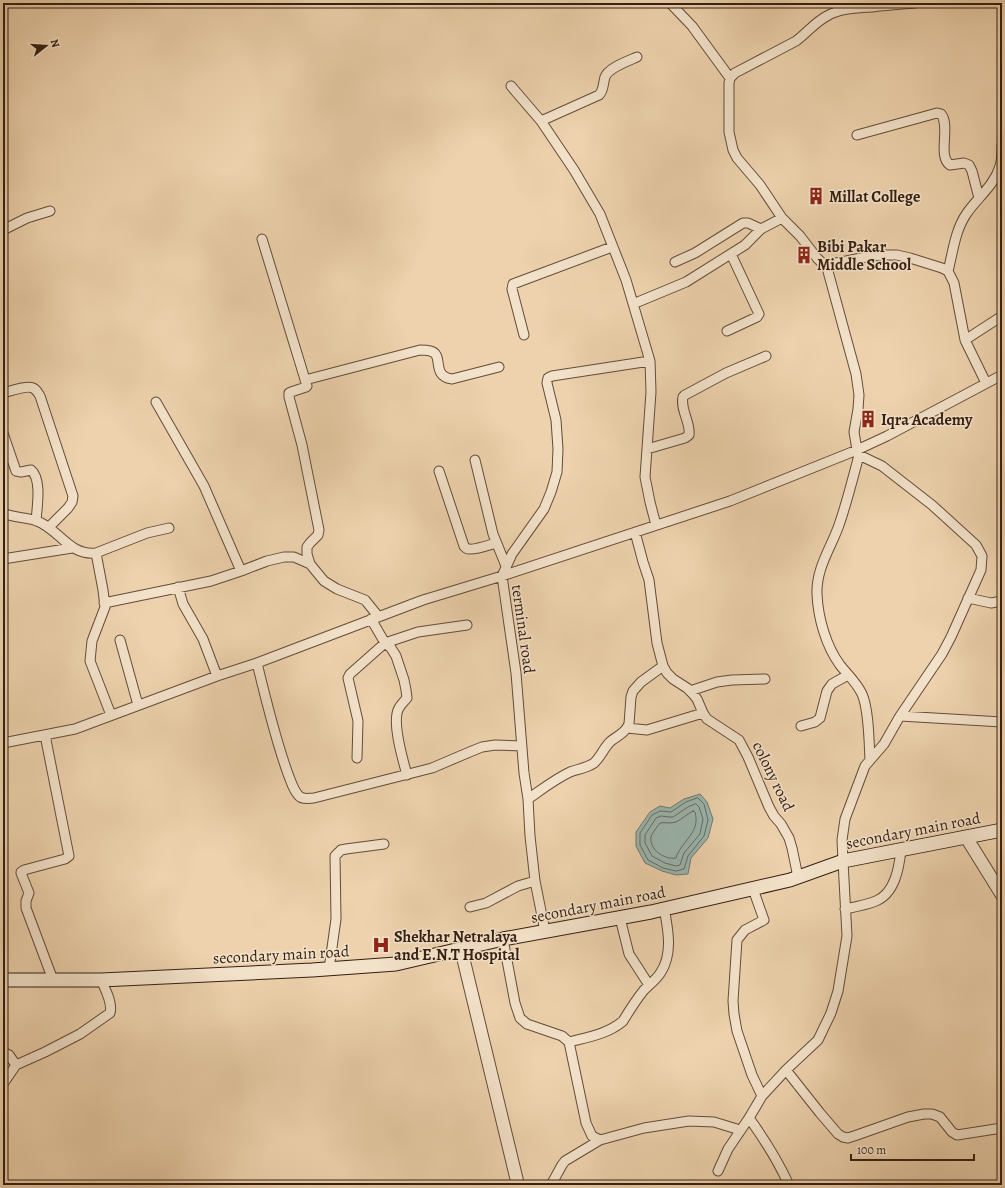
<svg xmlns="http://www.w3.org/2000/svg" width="1005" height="1188" font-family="Alegreya,serif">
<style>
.water{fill:#9ab6b0;stroke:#727a71}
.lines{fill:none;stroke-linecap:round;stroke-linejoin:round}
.shore{stroke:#686a61;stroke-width:1}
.minor-casing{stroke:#634c39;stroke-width:11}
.tertiary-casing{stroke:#634c39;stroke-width:14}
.secondary-casing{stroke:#351f12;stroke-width:15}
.minor{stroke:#f3e2ca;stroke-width:9}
.tertiary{stroke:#f3e2ca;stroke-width:12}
.secondary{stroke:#f3e2ca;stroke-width:13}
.labels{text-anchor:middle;stroke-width:3;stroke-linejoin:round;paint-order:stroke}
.poi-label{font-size:16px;font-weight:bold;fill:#351f12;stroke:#f3e2ca;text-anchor:start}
.street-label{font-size:16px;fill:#351f12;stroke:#f3e2ca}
</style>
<rect width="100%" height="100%" fill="#edd2ad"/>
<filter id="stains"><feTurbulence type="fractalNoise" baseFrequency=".005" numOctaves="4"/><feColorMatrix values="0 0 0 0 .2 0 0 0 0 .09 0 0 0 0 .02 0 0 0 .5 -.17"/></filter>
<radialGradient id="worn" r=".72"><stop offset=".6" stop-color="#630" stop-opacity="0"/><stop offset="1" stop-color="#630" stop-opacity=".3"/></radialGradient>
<path class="water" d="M 700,794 L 707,802 L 713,819 L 708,838 L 691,858 L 688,874 L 676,875 L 662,871 L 645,863 L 636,846 L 636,832 L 650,812 L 660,806 L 670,808 L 684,799 Z"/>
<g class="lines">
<path class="shore" d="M 698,798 L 704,804 L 708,820 L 704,836 L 688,856 L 684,869 L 676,871 L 663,868 L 648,860 L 640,845 L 640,833 L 652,815 L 660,811 L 671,812 L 686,802 Z
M 696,804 L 699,807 L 703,819 L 700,834 L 684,853 L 680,865 L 676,866 L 665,863 L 652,856 L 645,843 L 645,835 L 656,818 L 661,816 L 669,817 L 673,817 L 688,807 Z
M 693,811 L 695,812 C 701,833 681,841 676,858 C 665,860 649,850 651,837 C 652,833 657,827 660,823 C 665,822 670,824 676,822 C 682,819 687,814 693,811 Z"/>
<g class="minor-casing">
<path id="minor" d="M 670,3 L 692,26 L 730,78
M 915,3 C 901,4 886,5 872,7 C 858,8 840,8 827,16 C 815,22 806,34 796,41 L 735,73 L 730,78 L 729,83 L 729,132 L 733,150 L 737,158 L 760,185 L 782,218 L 800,236 L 817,258 L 821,262 L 826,264 L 831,264 L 871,256 L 884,255 L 897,255 L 910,258 L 942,268 L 948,271 L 954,283 L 965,340 L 986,383
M 511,86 L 541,121 L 574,170 L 600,214 L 626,280 L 650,361 L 651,392 L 645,477 L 650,502 L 656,525
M 541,121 L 599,95 C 604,90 603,83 605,77 C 608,68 628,61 637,57
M 857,135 L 937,113 L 941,114 C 951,126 937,156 950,165 L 964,163 L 969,165 L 972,171 L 979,198
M 3,230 L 27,218 L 50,211
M 262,239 L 307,386 L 306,387 L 291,392 L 289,393 L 289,397 L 302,445 L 319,530 L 318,535 L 310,543 L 307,547 L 307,554 L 310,564 L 324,581 L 337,589 L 365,600 L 378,616
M 675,262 L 695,253 L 743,223 L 748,223 L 761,229
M 826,264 L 856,374 L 859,395 L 858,409 L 854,432 L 857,450 L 859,455 C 853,478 847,502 839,525 C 831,548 816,568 817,594 C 818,618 826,646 840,665 C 848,675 857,683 862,694 C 869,710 869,742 870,760
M 948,271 C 953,252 955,230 967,213 C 978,197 994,186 1000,166 C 1002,160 1002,152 1002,145
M 633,304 L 686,282 L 745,245 L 761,229 L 782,218
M 727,331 L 757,317 L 759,314 L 731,254
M 524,335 L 512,289 L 513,284 L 612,247
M 965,340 L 1002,316
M 305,380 L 420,350 C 423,350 427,350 430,351 C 445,354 430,376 452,379 L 499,367
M 3,393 C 11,391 27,385 33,388 C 37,390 38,393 40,396 L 73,496 L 72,502 L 68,508 L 49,527
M 156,402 L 204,486 L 241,571
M 3,433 L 16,471 L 21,472 L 31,470 C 42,479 37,507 36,521
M 647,449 L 685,438 L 689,435 C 691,423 680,410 683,397 L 685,395 L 726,373 L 766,356
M 475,460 L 493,534 L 506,566
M 439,471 L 464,546 C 466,548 466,549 469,549 C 475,550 489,545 496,543
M 3,513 C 14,518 25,517 37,521 C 59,529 69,556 96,553 L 103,590 L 105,607 L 92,641 L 90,661 L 111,715
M 635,532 L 643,562 L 649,580 L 657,643 L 663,666 L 667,673 L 673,679 L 687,688 L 693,694 L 697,699 L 703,713 L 707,719 L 739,740 L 748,757 L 769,807 L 774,816 L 781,824 L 789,838 L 792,848 L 798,877
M 96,553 L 147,533 L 169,528
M 3,559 L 72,548
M 178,587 L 183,604 L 203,639 L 217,676
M 968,598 L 991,603 L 1002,601
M 104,603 L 211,581 L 241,571 L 267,561 L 284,557 L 294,557 L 310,564
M 371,619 L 385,643 L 391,648 L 396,656 L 404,680 L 406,690 L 407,698 C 404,702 401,704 399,708 C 391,721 403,760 407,775
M 120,640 L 138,705
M 257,663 C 266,700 275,738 288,774 C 291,781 293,790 299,796 C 303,800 309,798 314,798 L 432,768 L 472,751 L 482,747 L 495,745 L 522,746
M 690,691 L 717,682 L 732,680 L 765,679
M 900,716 L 1002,722
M 801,726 L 815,722 L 820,718 L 827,691 L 832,684 L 848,675
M 627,728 L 647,730 L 703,713
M 45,735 L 69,856 L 65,859 L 24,870 L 21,872 L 21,873 L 29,893 L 26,901 L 26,908 L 53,980
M 3,743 L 75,729 L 217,676 L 257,663 L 423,600 L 502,576 L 730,501 L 857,450 L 887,436 L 1002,375
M 357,758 L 358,721 L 348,678 L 350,674 L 385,643 L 418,632 L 467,625
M 528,799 C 541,790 555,779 570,772 C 578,769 587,768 594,763 C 601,757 604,747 611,741 C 619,735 625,733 629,724 L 631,697 L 633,691 L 641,682 L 663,666
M 753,889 L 764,920 L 745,930 L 737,940 L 733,1001 L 734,1014 L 737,1031 L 752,1075 L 762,1096
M 470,907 L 486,903 L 518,886 L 535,881
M 845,909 C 855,907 866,905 876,901 C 895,893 899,868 901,850
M 620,918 L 629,954 L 649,985
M 545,931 L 535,881 L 530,836 L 528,799 L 524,773 L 516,673 L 502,576 L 512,554 L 544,509 L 551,492 L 557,472 L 558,449 L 556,420 L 547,383 L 548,378 L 552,376 L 650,361
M 503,939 L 515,1003 L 520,1018 L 527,1024 L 562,1036 L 569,1042 L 586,1123 L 592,1136 L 600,1140 L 644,1128 L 689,1121 L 714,1122 L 740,1130
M 329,969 L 336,919 L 335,856 L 341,850 L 346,849 L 384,844
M 569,1042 C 588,1037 608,1034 623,1021 C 629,1011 636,1000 644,990 C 649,985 657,979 661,972 C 673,953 668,929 664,908
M 3,1052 L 9,1055 L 16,1065
M 786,1070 L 820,1113 L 838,1134 L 843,1137 L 848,1138 L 857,1135 L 908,1117 L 924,1114 L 932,1114 L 940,1117 L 952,1132 L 957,1135 L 1002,1128
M 3,1084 L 16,1065 L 45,1052 L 80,1034 L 110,1013 C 113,1003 105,989 101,980
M 749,1118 C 765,1140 778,1161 789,1185
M 718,1171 L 728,1149 L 749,1118 L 762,1096 L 786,1070 L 818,1040 L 831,1013 L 838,991 L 847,936 L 843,861 L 842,840 L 845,819 L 865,766 L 884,744 L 900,716 L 942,654 L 951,637 L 981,570 L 982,556 L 976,545 L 932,505 L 882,466 L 859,455
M 551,1185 L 562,1165 L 565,1161 L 600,1140"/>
</g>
<g class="tertiary-casing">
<path id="tertiary" d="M 966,837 L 1002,895
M 461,949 L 518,1185"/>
</g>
<g class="secondary-casing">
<path id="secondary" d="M 3,980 L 101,980 L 312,970 L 396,964 L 503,939 L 651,912 L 790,880 L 843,861 L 1002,830"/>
</g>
<use href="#minor" class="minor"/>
<use href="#tertiary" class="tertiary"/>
<use href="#secondary" class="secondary"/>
</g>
<defs>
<g id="building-bare" transform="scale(1.38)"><path d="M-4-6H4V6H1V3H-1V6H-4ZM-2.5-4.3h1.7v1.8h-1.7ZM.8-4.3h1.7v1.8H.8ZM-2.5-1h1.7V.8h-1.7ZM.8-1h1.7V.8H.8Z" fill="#8f2418" stroke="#f3e2ca" stroke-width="2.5" paint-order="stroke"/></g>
<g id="hospital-bare" transform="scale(1.38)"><path d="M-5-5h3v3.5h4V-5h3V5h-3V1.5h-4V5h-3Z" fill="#8f2418" stroke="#f3e2ca" stroke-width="2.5" paint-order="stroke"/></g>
</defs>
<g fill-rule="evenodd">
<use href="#building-bare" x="816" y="196"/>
<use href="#building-bare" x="804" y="255"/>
<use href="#building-bare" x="868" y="419"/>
<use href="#hospital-bare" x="381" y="945"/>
</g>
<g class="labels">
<g class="poi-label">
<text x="829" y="202">Millat College</text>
<text x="817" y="252">Bibi Pakar<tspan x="817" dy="18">Middle School</tspan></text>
<text x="881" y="425">Iqra Academy</text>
<text x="394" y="942">Shekhar Netralaya<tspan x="394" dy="18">and E.N.T Hospital</tspan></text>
</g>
<g class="street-label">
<text transform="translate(524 629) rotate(82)" y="6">terminal road</text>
<text transform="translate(774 776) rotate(64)" y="6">colony road</text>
<text transform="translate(913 830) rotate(-11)" y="6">secondary main road</text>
<text transform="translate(598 904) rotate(-11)" y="6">secondary main road</text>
<text transform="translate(281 954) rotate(-3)" y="6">secondary main road</text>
</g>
</g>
<rect width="1005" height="1188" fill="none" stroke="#edd2ad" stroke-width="16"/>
<rect x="4" y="4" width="997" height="1180" fill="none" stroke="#351f12" stroke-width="2"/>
<rect x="8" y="8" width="989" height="1172" fill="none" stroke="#351f12"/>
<g transform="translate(46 46) rotate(73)" stroke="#f3e2ca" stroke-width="3" paint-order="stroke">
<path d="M0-3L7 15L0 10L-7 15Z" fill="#351f12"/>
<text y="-6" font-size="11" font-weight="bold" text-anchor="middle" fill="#351f12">N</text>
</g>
<path d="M851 1154v6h123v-6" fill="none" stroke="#351f12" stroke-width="2"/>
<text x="857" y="1154" font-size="12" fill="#351f12" stroke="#f3e2ca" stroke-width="3" paint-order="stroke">100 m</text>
<rect width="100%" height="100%" filter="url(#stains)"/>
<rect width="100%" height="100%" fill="url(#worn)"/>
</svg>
